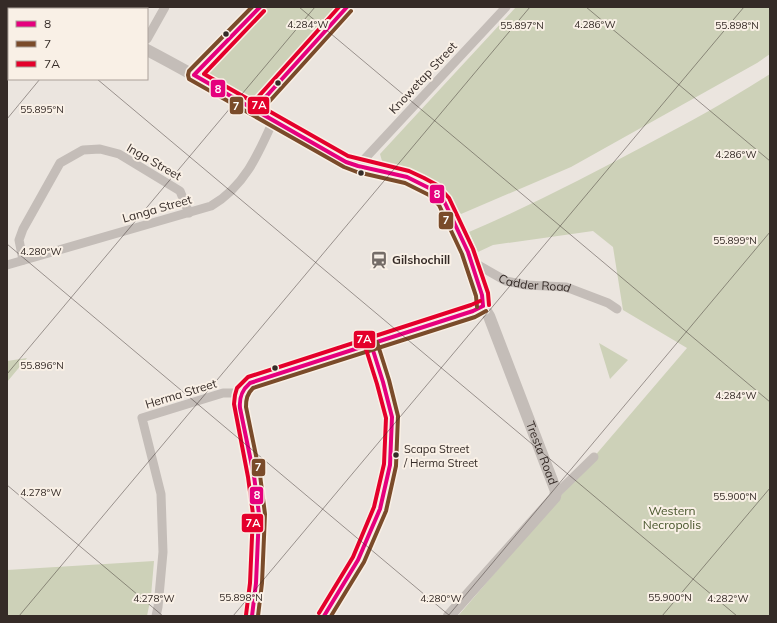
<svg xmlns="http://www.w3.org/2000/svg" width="777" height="623" font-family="Mulish,sans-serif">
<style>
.green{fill:#cdd1b8}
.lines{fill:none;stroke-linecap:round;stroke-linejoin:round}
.minor{stroke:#c4bdb8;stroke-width:9}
.tertiary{stroke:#c4bdb8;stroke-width:12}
.bus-1-casing{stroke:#f9f0e6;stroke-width:7}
.bus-2-casing{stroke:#f9f0e6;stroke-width:7}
.bus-3-casing{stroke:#f9f0e6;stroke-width:7}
.bus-1{stroke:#e5007d;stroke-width:4}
.bus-2{stroke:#7a4b2a;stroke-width:4}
.bus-3{stroke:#e4002b;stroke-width:4}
.ticks{fill:none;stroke:#352b27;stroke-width:1;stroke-opacity:0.45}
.bus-dot{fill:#352b27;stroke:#f9f0e6;stroke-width:1.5}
.labels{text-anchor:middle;stroke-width:4;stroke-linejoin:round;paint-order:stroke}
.bus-label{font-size:11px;fill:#352b27;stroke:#f9f0e6;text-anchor:start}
.street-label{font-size:12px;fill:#352b27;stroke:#f9f0e6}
.poi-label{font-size:12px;font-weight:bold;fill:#352b27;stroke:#f9f0e6;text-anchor:start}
.park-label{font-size:12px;fill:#46542a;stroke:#f9f0e6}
.ticks-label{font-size:10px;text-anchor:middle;fill:#352b27;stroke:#f9f0e6;stroke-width:4;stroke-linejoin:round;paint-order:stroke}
.line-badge{stroke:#f9f0e6;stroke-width:1.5}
.badge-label{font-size:11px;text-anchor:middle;font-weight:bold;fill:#fff}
</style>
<rect width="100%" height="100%" fill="#ebe5df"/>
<path class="green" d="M 263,7 L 346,7 L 255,108 L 197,75 Z
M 516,7 L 770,7 L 770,54 L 757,63 L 571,167 L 461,214 L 446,194 L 427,177 L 382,161 L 380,154 Z
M 770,74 L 770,616 L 458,616 L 687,348 L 623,310 L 613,247 L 593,231 L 493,245 L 478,252 L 469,232 C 530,206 588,176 646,145 C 688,123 730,100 770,74 Z
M 599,343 L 628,360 L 610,379 Z
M 27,358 L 7,382 L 7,361 Z
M 154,561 L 151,596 L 147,616 L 7,616 L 7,570 Z"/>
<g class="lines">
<g class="minor">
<path d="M 147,39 L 165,7"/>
<path d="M 194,75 L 260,7"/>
<path d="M 254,110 L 347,7"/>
<path d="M 358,166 L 506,7"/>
<path d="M 23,260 L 19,240 L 23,229 L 60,163 L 83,150 L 100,149 L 119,154 L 180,191 L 189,213"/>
<path id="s1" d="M 471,261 L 506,281 L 526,285 L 566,287 L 608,303 L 617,309"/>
<path d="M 7,265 L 211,206 C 244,187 258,155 273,121"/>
<path d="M 240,393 L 250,383 L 473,311 L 483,306"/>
<path d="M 240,393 L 240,408 L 254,476 L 259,514 L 256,583 L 252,616"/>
<path d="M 556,494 L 594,457"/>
<path d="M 156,616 L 158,607 L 163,552 L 161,494 L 142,418 L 223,393 L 240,393"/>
<path d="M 324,616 L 358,560 L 380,509 L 390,465 L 392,417 L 383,382 L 371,344"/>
</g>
<g class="tertiary">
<path d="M 68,7 L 71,9"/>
<path id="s2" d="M 147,50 C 214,85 280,125 346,162 L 358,166 L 407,177 L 421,183 L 433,190 L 444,201 L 468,252 L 482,295 L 483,306 L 489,316 L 556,491 L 555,497 L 449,616"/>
</g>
<g class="bus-1-casing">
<path id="bus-1" d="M 260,7 L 194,75 L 346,162 L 358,166 L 407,177 L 433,190 L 444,201 L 468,252 L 482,295 L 483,306
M 254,110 L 347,7
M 252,616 L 256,583 L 259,514 L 254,476 L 240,408 C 239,397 242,390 250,383 L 473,311 L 483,306
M 324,616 L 358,560 L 380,509 L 390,465 L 392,417 L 383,382 L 371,344"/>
</g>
<g class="bus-2-casing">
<path id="bus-2" d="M 252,7 L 189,71 L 188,75 L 189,79 L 344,167 L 357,172 L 405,183 L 429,195 L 439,205 L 462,254 L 476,296 L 477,307
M 258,114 L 351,11
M 258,616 L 262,583 L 265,514 L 260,475 L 246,407 C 246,399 247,394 253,388 L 475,317 L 486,311
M 331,616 L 364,562 L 386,511 L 396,466 L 398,416 L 389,380 L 377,342"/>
</g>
<g class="bus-3-casing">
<path id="bus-3" d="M 264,11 L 204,74 L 348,156 L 409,171 L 424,178 L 437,185 L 449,198 L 473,249 L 488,293 L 489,305
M 250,106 L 339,7
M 319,613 L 353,557 L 374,507 L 384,464 L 386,418 L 377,384 L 365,346
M 246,615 L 250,583 L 253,514 L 248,477 L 234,404 L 235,395 L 237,388 L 248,377 L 471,305 L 480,301"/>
</g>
<use href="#bus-1" class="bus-1"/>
<use href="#bus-2" class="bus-2"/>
<use href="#bus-3" class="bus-3"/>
</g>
<path class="ticks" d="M 12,7 L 14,9M 299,7 L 770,402M 586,7 L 770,161M 99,9 L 101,7M 97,79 L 737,616M 7,119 L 40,79M 7,244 L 450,616M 7,374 L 315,7M 7,485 L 163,616M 19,616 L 530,7M 233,616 L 744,7M 448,616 L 770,232M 662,616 L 770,488"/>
<defs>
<g id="station-bare" transform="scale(1.38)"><path d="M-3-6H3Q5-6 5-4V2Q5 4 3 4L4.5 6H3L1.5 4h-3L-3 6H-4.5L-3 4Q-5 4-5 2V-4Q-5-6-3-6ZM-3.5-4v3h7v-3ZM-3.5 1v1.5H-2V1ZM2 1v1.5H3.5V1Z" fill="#756c67" stroke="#f9f0e6" stroke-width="2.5" paint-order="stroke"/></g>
</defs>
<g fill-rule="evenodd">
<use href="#station-bare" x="379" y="260"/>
</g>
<g class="bus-dot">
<circle cx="226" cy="34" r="3.5"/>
<circle cx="278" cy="83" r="3.5"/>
<circle cx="361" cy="173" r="3.5"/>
<circle cx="275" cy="368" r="3.5"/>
<circle cx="396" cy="455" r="3.5"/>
</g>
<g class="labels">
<g class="bus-label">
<text x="404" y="453">Scapa Street<tspan x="404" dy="14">/ Herma Street</tspan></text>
</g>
<g class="street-label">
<text transform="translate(423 78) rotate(-47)" y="4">Knowetap Street</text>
<text transform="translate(154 162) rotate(30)" y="4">Inga Street</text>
<text transform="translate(157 209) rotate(-16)" y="4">Langa Street</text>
<text dy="4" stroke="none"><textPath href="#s1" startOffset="69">Cadder Road</textPath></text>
<text transform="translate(181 394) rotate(-17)" y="4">Herma Street</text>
<text dy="4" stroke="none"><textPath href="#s2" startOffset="607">Tresta Road</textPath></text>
</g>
<g class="poi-label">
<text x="392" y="264">Gilshochill</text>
</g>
<g class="park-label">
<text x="672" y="515">Western<tspan x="672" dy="14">Necropolis</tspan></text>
</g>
</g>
<g class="ticks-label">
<text x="308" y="28">4.284°W</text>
<text x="595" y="28">4.286°W</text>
<text x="522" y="29">55.897°N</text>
<text x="737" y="29">55.898°N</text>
<text x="42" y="113">55.895°N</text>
<text x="736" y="158">4.286°W</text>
<text x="735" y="244">55.899°N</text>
<text x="41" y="255">4.280°W</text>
<text x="42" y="369">55.896°N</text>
<text x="736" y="399">4.284°W</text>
<text x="41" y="496">4.278°W</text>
<text x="735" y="500">55.900°N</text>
<text x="241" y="601">55.898°N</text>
<text x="670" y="601">55.900°N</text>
<text x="154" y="602">4.278°W</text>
<text x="441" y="602">4.280°W</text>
<text x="728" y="602">4.282°W</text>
</g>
<g class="line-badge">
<rect x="210" y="79" width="16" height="19" rx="4" fill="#e5007d"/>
<rect x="247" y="96" width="23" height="19" rx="4" fill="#e4002b"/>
<rect x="229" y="96" width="15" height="19" rx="4" fill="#7a4b2a"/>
<rect x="429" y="184" width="16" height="20" rx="4" fill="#e5007d"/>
<rect x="438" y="211" width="16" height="19" rx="4" fill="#7a4b2a"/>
<rect x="353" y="330" width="23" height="19" rx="4" fill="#e4002b"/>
<rect x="251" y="458" width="15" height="19" rx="4" fill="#7a4b2a"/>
<rect x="249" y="486" width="15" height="19" rx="4" fill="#e5007d"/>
<rect x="241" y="513" width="23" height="20" rx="4" fill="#e4002b"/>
</g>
<g class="badge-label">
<text x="218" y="93">8</text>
<text x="259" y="109">7A</text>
<text x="236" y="110">7</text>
<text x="437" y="198">8</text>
<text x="446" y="224">7</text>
<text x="364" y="343">7A</text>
<text x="258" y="471">7</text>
<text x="257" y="499">8</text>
<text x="253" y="527">7A</text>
</g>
<rect width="777" height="623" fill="none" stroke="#352b27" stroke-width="16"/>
<rect x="8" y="8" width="140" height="72" fill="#f9f0e6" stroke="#aba19a"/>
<rect x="16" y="21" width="20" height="6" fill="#e5007d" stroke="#aba19a"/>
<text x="44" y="28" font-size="12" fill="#352b27">8</text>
<rect x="16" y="41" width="20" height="6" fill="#7a4b2a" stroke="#aba19a"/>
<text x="44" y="48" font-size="12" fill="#352b27">7</text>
<rect x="16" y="61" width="20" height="6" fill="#e4002b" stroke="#aba19a"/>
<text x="44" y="68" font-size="12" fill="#352b27">7A</text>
</svg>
